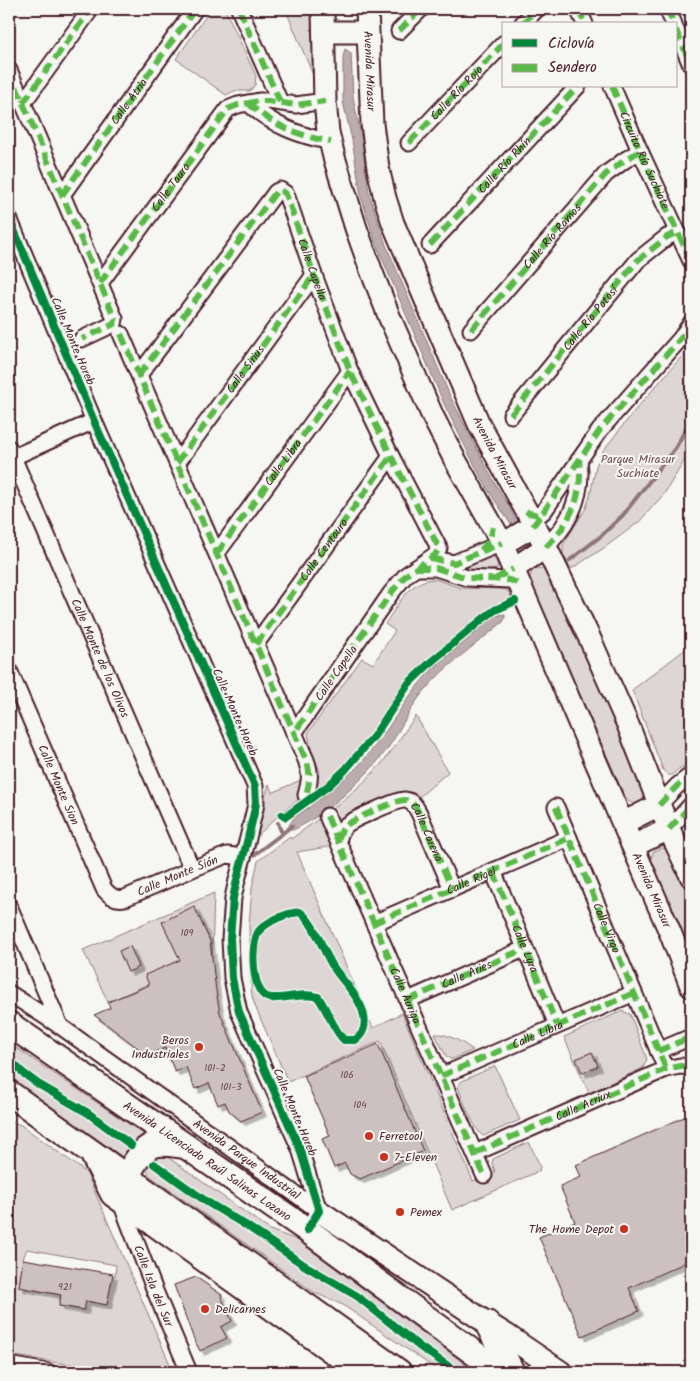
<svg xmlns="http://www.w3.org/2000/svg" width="700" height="1381" font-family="Kalam,sans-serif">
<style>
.green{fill:#ddd6d5;stroke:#947a80;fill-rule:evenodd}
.water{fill:#bbadae;stroke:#8e747a}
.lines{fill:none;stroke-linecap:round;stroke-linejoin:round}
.stream{stroke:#8e747a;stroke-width:4}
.building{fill:#ccc1c0;stroke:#4a1f2b;filter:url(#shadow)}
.street-casing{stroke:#4a1f2b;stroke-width:19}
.secondary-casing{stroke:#4a1f2b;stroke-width:25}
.primary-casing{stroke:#4a1f2b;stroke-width:28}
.street{stroke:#f6f6f2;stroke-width:15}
.secondary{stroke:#f6f6f2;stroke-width:21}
.primary{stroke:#f6f6f2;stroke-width:24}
.quiet{stroke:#58b947;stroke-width:6;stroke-dasharray:12 6;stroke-linecap:butt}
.cycleway-casing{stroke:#f6f6f2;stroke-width:11}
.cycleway{stroke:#00873e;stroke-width:8}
.poi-dot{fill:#c8321e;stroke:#f6f6f2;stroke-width:2}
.labels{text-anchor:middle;stroke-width:4;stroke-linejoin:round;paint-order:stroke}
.number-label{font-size:10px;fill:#6a4850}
.street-label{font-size:12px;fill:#4a1f2b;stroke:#f6f6f2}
.park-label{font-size:12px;fill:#6f4d56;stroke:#f6f6f2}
.poi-label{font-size:12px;fill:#4a1f2b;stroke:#f6f6f2;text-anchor:start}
</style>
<defs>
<filter id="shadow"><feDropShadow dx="4.5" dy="4.5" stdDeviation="0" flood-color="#0004"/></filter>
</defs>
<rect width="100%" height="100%" fill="#f6f6f2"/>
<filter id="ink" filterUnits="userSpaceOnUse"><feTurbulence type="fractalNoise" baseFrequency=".02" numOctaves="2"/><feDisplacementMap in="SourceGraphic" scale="10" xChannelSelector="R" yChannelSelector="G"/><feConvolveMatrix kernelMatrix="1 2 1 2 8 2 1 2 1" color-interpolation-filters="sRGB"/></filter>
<g filter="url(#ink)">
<path class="green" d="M 211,9 L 225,9 L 256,76 L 255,85 L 250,91 L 234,91 L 226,95 L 176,59 Z
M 296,9 L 315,9 L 317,73 L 313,75 L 287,13 Z
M 691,346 L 691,450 L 664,494 L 639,522 L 604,548 L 571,569 L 563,554 L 563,545 L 586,508 L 590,496 L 596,466 L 602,452 L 636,409 Z
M 491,555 C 495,558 499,564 497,569 L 484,571 L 467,570 L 467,568 L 469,565 Z
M 537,568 L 546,570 L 603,689 L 646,797 C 640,806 631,806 625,797 L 529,579 L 532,571 Z
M 435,579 L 461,588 L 504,589 L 508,591 L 512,599 C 485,611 469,625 446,643 C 433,655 418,666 407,679 C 394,694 386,711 375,727 C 359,751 338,773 314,790 L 320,772 L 311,749 L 308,733 L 362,658 L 373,664 L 395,631 L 385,624 C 398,605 410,579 435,579 Z
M 691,645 L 691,762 C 688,764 683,766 680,768 C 672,774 671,780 663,770 L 632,690 Z
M 416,716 L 448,772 L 418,798 L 415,795 L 403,792 L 393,794 L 345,815 L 339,822 L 333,846 L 297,852 L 373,1028 L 402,1013 L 473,1181 L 495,1172 L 492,1163 L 493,1159 L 529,1142 L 540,1166 L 539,1171 L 452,1210 L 380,1041 L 288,1082 L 255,1006 L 252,996 L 250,974 L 249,925 L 252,888 L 258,861 L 290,837 L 291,839 C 324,815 356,793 382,763 C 395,748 404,731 416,716 Z
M 305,778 L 297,801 L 281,813 L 252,841 L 269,784 L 272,793 Z
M 661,848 L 668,849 L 673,856 L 691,905 L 691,955 L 651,859 L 653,852 Z
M 214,893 L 212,958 L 191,965 L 108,1002 L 83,950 Z
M 622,1011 L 630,1014 L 647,1059 L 643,1068 L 589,1093 L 564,1037 Z
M 435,1034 C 448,1033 463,1043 473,1050 L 453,1059 L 450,1059 L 446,1056 Z
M 9,1043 L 148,1137 L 127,1160 L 9,1078 Z
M 495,1066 L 520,1120 L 483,1136 C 475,1131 461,1097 458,1086 L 462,1081 Z
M 9,1121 L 21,1125 L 83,1170 L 87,1174 L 169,1362 L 170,1366 L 169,1368 C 115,1374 61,1363 9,1355 ZM 27,1249 L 116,1265 L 115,1276 L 112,1276 L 107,1304 L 85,1301 L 83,1310 L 59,1306 L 61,1295 L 19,1287 L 23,1259 Z
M 154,1156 L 160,1156 L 169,1158 L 270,1230 L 297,1240 L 464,1363 L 467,1367 L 468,1372 L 440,1372 L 343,1305 L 315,1293 L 150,1176 C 144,1168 148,1162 154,1156 Z"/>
<path class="water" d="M 345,49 L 351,53 L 353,97 L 362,141 L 369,193 L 386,245 L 450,396 L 494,482 L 510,508 L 518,526 L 514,529 L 488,490 L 471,458 L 445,406 L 376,244 L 361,196 L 352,140 L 343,102 L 343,57 Z
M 505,614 L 505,618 L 503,622 C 477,644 447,664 425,690 C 410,707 401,729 388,748 C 367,777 326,815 293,830 L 290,828 L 289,825 L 294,818 C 318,801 341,784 361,763 C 384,738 399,708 420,683 C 435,664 456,650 474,634 C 482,627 494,614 505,614 Z"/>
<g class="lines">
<path class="stream" d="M 343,9 L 344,12
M 570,560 L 601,536 L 623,515 L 676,447 L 691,419
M 278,823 L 282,834
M 254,855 L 292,826"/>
</g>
<path class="building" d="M 194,906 L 210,941 L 216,991 L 220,1013 L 262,1112 L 241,1121 L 229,1111 L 225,1102 L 218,1105 L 209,1083 L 195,1089 L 186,1067 L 175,1072 L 165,1048 L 147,1055 L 94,1015 L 110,1008 L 108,1002 L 149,985 L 145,975 L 180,960 L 162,922 Z
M 130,946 L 139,967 L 128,972 L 119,951 Z
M 378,1044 L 423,1151 L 360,1179 L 350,1174 L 345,1163 L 334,1168 L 322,1139 L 330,1136 L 304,1076 Z
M 592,1052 L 598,1066 L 582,1073 L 576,1059 Z
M 691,1114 L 691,1260 L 629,1288 L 639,1311 L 582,1336 L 539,1237 L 575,1222 L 560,1186 L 581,1177 L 576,1165 Z
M 23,1259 L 113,1274 L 107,1305 L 86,1301 L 84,1310 L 59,1306 L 61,1295 L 19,1287 Z
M 196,1277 L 222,1295 L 221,1297 L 232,1321 L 221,1327 L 227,1338 L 200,1351 L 193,1337 L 174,1285 Z"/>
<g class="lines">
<g class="street-casing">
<g id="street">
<path d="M 239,9 L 280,102"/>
<path d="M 578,9 L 585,24"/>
<path d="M 667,9 L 674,24"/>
<path d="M 522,24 L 537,9"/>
<path d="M 676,30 L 691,65"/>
<path d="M 399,31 L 421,9"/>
<path d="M 9,70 L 115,319 L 114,324 L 82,339"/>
<path id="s1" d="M 612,86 L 640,151 L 691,261"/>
<path d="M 23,103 L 91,9"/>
<path d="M 248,103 C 273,126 298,135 331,142"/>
<path id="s2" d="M 409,143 L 504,43"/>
<path d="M 62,195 L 195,9"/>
<path d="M 9,218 L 94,421 L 255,786 L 256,804 L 248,838 L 237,880 L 233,898 L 230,939 L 232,978 L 239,1012 L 300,1149 L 319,1211 L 313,1220"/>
<path id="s3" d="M 430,245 L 578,86"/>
<path id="s4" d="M 100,283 L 228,109 L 238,105 L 259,101 L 268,101 L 296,105 L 325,101"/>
<path id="s5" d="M 471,330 L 606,174 L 625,160 L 640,151"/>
<path d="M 121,334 L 306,760 C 311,773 310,781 306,795"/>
<path id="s6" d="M 139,375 L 276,192 L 280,190 L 286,194 L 314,275 L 350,371 L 391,456 L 439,548 L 435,555 L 406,575 L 391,593 L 294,733"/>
<path id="s7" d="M 511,415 L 638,260 L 667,237 L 678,232"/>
<path id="s8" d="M 9,448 L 192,869"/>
<path d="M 9,459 L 94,421"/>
<path id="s9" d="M 177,463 L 314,275"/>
<path d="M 526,511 L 529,513 L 539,515 L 544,511 L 600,430 L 681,338 L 691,323"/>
<path d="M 546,547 C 570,523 584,495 579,460"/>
<path id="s10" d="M 217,553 L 350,371"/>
<path d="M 435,559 L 454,563 L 502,543"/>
<path d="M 416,568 L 436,568 L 467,578 L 509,580 L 515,582 L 520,585"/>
<path d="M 256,644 L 391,456"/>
<path id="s11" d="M 9,670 L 104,889 C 110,896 115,900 125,898 L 192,869 L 227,855 L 243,857"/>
<path d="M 659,805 L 677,786 L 691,775"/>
<path d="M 556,807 L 666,1069"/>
<path id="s12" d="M 327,816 L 484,1175"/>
<path d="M 669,829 L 691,805"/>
<path id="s13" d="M 338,840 C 340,835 341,830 345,826 C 351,820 397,800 404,800 C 412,800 416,807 419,813 L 452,889"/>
<path id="s14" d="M 493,871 L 557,1025"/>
<path d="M 9,906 L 60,1026"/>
<path d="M 374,923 L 569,838"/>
<path id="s15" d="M 9,993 L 60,1026 L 319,1211"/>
<path d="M 408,1000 L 524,949"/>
<path d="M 658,1051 L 691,1037"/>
<path d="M 441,1076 L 634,993"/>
<path id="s16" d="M 475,1153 L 666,1069 L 680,1066 L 691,1067"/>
<path id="s17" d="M 120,1200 L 155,1291 L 189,1372"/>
<path d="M 9,1365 L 48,1372"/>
</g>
</g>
<g class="secondary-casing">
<g id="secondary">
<path id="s18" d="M 323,9 L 325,101 L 328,132 L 334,157 L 356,228 L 371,270 L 389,316 L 433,417 L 454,458 L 502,543 L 583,732 L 670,932 L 691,986"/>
<path id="s19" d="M 367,9 L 372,124 L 378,168 L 385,198 L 393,223 L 430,310 L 479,424 L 546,547 L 590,639 L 628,725 L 669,829 L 691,876"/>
<path d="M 324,32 L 367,32"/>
<path d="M 502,543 L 513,538 L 533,526"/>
<path d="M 513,569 L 546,547"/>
<path d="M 623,823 L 659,805"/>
<path d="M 633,846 L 669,829"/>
<path d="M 319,1211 L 487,1323 L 508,1336 L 561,1372"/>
</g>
</g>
<g class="primary-casing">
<g id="primary">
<path id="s20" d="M 9,1024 L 307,1230 L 500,1372"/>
<path d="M 9,1093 L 399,1372"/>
<path d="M 94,1157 L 113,1194 L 362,1372"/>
<path d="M 121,1193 C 124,1179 139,1150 153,1145 C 163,1142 175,1145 185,1146"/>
<path d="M 487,1323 L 512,1372"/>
</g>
</g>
<use href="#street" class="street"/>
<use href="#secondary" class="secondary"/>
<use href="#primary" class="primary"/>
<g class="quiet">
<path d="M 239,9 L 280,102"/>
<path d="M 578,9 L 585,24"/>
<path d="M 667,9 L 674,24"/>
<path d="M 522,24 L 537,9"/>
<path d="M 676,30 L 691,65"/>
<path d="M 399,31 L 421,9"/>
<path d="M 9,70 L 115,319 L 114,324 L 82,339"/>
<path d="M 612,86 L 640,151 L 691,261"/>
<path d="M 23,103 L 91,9"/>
<path d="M 248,103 C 273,126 298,135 331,142"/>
<path d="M 409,143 L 504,43"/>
<path id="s21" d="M 62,195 L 195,9"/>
<path d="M 430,245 L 578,86"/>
<path d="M 100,283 L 228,109 L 238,105 L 259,101 L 268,101 L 296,105 L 325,101"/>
<path d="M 471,330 L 606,174 L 625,160 L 640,151"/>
<path d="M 121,334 L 306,760 C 311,773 310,781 306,795"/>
<path d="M 139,375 L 276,192 L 280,190 L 286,194 L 314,275 L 350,371 L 391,456 L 439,548 L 435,555 L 406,575 L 391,593 L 294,733"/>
<path d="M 511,415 L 638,260 L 667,237 L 678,232"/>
<path d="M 177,463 L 314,275"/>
<path d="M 526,511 L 529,513 L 539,515 L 544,511 L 600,430 L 681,338 L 691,323"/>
<path d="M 533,526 L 544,511"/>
<path d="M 546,547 C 570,523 584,495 579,460"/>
<path d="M 481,550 L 490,540 L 493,527"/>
<path d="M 217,553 L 350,371"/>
<path d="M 431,558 L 443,561 L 454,563 L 502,543"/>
<path d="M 417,568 L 436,568 L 467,578 L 509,580 L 515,582 L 520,585"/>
<path d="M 495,579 L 513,569"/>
<path id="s22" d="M 256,644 L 391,456"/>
<path d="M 659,805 L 677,786 L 691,775"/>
<path id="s23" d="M 556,807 L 666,1069"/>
<path d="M 327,816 L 484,1175"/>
<path d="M 669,829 L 691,805"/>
<path d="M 338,840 C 340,835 341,830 345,826 C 351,820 397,800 404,800 C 412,800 416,807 419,813 L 452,889"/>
<path d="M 493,871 L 557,1025"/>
<path id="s24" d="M 374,923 L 569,838"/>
<path id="s25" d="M 408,1000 L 524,949"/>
<path d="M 658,1051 L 691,1037"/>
<path id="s26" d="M 441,1076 L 634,993"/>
<path d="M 475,1153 L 666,1069 L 680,1066 L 691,1067"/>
</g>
<g class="cycleway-casing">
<path id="cycleway" d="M 9,218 L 94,421 L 255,786 L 256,804 L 248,838 L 237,880 L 233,898 L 230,939 L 232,978 L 239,1012 L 300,1149 L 319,1211 L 307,1230
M 282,815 L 285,817 L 328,786 L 345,770 L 374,736 L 409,683 L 432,661 L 484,618 L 495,610 L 515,601
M 300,912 C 314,921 324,954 334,968 C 343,982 361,998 364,1016 C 366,1026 363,1035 355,1040 L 344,1040 C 334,1031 327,1009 318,997 C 302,991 274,1003 265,996 C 252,988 250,943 259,931 C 267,921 287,913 300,912 Z
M 9,1059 L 23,1073 L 38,1084 L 88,1113 L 131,1145
M 154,1164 L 207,1202 L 247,1226 L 304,1265 L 357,1296 L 420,1347 L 457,1372"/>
</g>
<use href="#cycleway" class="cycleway"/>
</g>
</g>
<g class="poi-dot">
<circle cx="199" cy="1047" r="5"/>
<circle cx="369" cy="1136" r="5"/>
<circle cx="384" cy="1157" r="5"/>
<circle cx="400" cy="1212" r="5"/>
<circle cx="624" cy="1229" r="5"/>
<circle cx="205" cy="1309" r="5"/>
</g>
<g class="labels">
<g class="number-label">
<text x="187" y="936">109</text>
<text x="215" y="1071">101-2</text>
<text x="347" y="1078">106</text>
<text x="231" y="1090">101-3</text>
<text x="360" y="1108">104</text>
<text x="65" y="1290">921</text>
</g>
<g class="street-label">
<text dy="4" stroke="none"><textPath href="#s19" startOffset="62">Avenida Mirasur</textPath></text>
<text dy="4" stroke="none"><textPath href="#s2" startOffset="69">Calle Río Rojo</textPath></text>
<text dy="4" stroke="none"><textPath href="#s21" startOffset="115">Calle Atria</textPath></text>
<text dy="4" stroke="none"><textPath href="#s1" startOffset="81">Circuito Río Suchiate</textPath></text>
<text dy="4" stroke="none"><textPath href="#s3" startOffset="109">Calle Río Rhín</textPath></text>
<text dy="4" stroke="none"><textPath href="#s4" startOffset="119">Calle Tauro</textPath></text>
<text dy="4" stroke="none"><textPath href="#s5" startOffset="124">Calle Río Ramos</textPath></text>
<text dy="4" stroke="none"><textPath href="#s6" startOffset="320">Calle Capella</textPath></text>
<text dy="4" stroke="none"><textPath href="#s7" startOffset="125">Calle Río Potosí</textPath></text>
<text transform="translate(73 341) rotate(67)" y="4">Calle Monte Horeb</text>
<text dy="4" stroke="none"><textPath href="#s9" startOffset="116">Calle Sirius</textPath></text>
<text dy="4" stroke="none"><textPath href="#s19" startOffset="468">Avenida Mirasur</textPath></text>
<text dy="4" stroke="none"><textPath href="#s10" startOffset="112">Calle Libra</textPath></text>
<text dy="4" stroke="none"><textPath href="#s22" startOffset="116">Calle Centauro</textPath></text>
<text dy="4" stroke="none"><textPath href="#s8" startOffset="229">Calle Monte de los Olivos</textPath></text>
<text transform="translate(336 673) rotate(-55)" y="4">Calle Capella</text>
<text transform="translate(235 712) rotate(66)" y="4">Calle Monte Horeb</text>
<text dy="4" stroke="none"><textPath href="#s11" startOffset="125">Calle Monte Sion</textPath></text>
<text dy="4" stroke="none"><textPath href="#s13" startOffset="122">Calle Carena</textPath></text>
<text dy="4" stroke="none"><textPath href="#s11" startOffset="320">Calle Monte Sión</textPath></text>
<text dy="4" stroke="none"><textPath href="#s24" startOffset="106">Calle Rigel</textPath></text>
<text dy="4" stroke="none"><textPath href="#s18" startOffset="949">Avenida Mirasur</textPath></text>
<text dy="4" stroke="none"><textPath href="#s23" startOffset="131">Calle Virgo</textPath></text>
<text dy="4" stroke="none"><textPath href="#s14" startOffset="84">Calle Lyra</textPath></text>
<text dy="4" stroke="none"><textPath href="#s25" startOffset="64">Calle Aries</textPath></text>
<text dy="4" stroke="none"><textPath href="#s12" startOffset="196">Calle Auriga</textPath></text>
<text dy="4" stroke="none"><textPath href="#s26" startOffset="105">Calle Libra</textPath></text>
<text dy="4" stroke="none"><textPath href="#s16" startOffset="118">Calle Acriux</textPath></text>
<text transform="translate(295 1112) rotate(67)" y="4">Calle Monte Horeb</text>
<text dy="4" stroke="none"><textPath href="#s15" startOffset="290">Avenida Parque Industrial</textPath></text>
<text dy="4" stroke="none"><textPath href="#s20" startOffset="241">Avenida Licenciado Raúl Salinas Lozano</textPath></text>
<text dy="4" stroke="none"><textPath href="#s17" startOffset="92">Calle Isla del Sur</textPath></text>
</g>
<g class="park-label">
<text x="638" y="463">Parque Mirasur<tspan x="638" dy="14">Suchiate</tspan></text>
</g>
<g class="poi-label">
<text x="189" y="1044" text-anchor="end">Beros<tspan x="189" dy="14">Industriales</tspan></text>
<text x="379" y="1140">Ferretool</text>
<text x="394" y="1161">7-Eleven</text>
<text x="410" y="1216">Pemex</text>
<text x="614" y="1233" text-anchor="end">The Home Depot</text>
<text x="215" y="1313">Delicarnes</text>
</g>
</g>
<rect width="700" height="1381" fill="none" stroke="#f6f6f2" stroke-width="30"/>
<rect x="15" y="15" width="670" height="1351" fill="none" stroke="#4a1f2b" stroke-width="2" filter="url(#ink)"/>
<rect x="502" y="22" width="175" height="65" fill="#f6f6f2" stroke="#b1a0a2"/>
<rect x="512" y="39" width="25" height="8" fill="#00873e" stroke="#b1a0a2"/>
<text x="548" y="48" font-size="15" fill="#4a1f2b">Ciclovía</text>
<rect x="512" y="64" width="25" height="8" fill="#58b947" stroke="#b1a0a2"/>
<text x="548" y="72" font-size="15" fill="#4a1f2b">Sendero</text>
</svg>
